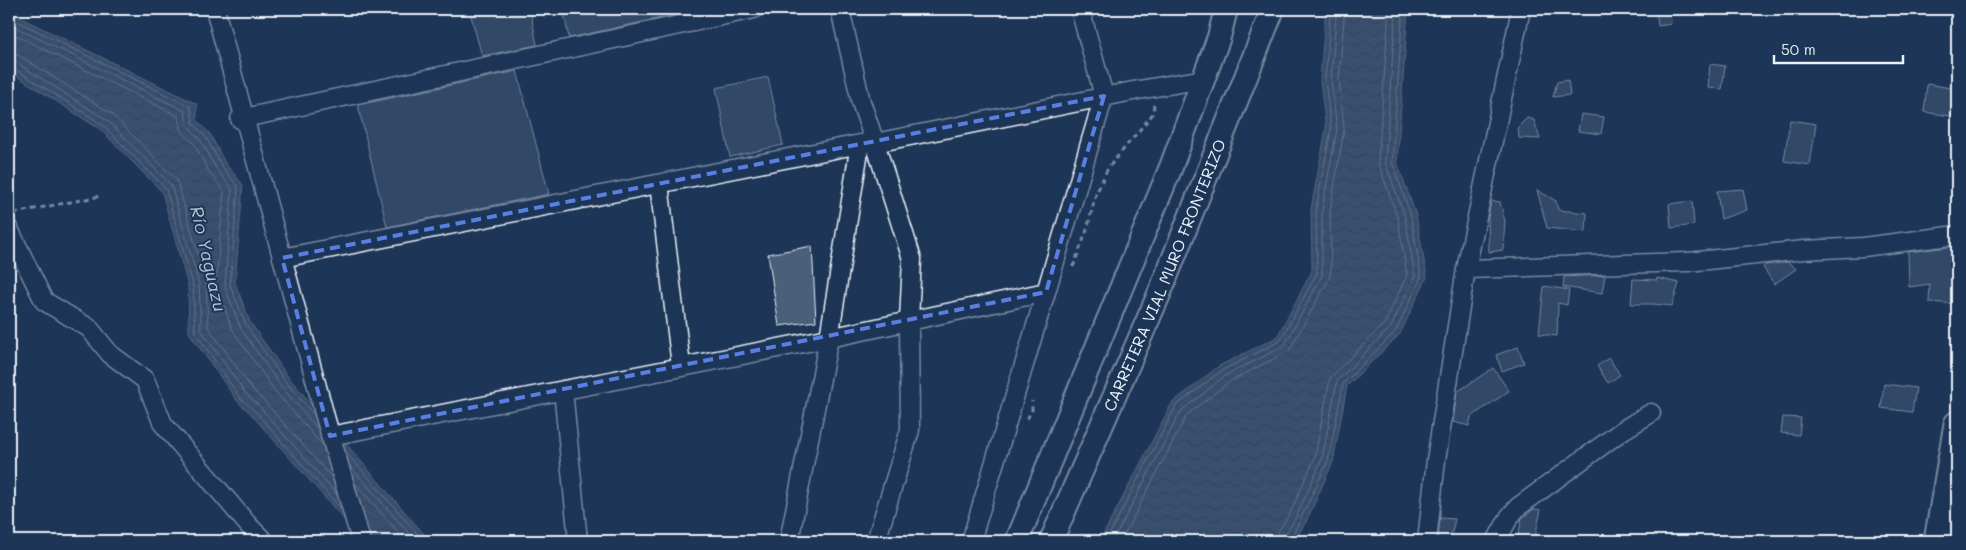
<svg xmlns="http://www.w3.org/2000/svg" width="1966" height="550" font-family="Mali,sans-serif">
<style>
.water{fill:url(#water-waves);stroke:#95a4b5}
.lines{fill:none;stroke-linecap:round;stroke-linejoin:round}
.shore{stroke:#b0bdcc;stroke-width:1}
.building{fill:#495e7a;stroke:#e8f1f8}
.minor-casing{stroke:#e8f1f8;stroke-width:21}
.tertiary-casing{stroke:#e8f1f8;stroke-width:26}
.secondary-casing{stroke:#e8f1f8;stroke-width:29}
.path{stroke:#e8f1f8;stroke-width:3;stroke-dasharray:5 4;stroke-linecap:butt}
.minor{stroke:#1d3557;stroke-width:18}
.tertiary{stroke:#1d3557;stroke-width:22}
.secondary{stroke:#1d3557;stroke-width:25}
.marked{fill:none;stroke:#5a7fe2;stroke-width:4;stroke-dasharray:10 6;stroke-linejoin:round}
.labels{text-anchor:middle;stroke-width:4;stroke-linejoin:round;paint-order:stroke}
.street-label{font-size:16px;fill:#e8f1f8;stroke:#1d3557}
.water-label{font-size:18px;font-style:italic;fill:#b7c4d1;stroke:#1d3557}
</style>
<defs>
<pattern id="water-waves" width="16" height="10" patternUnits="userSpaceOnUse" patternTransform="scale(1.25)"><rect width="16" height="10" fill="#5d7089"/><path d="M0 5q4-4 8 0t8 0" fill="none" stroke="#505a66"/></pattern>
</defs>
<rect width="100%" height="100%" fill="#1d3557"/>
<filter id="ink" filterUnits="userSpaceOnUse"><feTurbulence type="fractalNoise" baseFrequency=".02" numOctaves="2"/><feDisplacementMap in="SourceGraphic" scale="10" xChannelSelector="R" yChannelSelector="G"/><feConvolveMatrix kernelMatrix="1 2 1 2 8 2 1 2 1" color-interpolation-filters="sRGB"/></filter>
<g filter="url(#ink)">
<path class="water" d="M 1324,9 L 1408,9 L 1397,162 L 1416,215 L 1427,277 L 1400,334 L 1347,386 L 1333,462 L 1306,522 L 1294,541 L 1100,541 L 1172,403 L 1219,366 L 1277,337 L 1312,271 L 1311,209 L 1326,129 L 1320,80 L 1325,17 Z
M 9,12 L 197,104 L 197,120 L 210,134 L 225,163 L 243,185 L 235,283 L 250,322 L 289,378 L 430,541 L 363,541 L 250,413 L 238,402 L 189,333 L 188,286 L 162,192 L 101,130 L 9,71 Z"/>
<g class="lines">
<path class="shore" d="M 9,17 L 191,107 L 193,123 L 206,137 L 221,165 L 238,187 L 230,285 L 246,325 L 285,381 L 314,415
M 9,24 L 185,111 L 187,125 L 201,141 L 216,168 L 232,189 L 225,287 L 241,329 L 280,385 L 318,429
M 9,32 L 178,116 L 182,131 L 195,145 L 209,172 L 224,191 L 216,283 L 232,329 L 274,390 L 323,446
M 9,53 L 20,56 L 112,114 L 177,181 L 206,282 L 208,327 L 252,389 L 264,401 L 332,478
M 9,61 L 17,63 L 107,120 L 171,185 L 199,284 L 201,330 L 246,394 L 259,406 L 337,495
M 9,67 L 13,68 L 103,125 L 166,189 L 193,285 L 195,332 L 241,399 L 254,410 L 341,509
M 345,451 L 424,541
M 349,465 L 416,541
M 354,482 L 406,541
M 1106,541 L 1176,406 L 1221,371 L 1280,341 L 1317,273 L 1316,209 L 1331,129 L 1325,80 L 1330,17 L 1329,9
M 1113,541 L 1181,411 L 1225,376 L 1284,346 L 1322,276 L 1322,210 L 1337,129 L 1331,79 L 1336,18 L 1335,9
M 1121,541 L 1187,415 L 1229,382 L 1289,351 L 1329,279 L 1331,271 L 1330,211 L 1344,129 L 1339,79 L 1344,18 L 1343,9
M 1276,541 L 1278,532 L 1290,513 L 1315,457 L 1330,378 L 1385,323 L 1407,275 L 1398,219 L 1378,162 L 1389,9
M 1284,541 L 1285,535 L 1296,517 L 1322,459 L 1337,381 L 1391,327 L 1415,276 L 1405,217 L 1385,162 L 1396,9
M 1290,541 L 1328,461 L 1343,384 L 1396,331 L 1421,277 L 1411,216 L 1392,162 L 1403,9"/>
</g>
<path class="building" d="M 469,9 L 530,9 L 537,45 L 482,56 Z
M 563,9 L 679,9 L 679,14 L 569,38 Z
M 1656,9 L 1670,9 L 1671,24 L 1658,26 Z
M 1710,64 L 1725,66 L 1722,89 L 1708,88 Z
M 517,71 L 549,194 L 387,227 L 358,105 Z
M 768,77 L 783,145 L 730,157 L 716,88 Z
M 1568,80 L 1570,95 L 1553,97 L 1557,82 Z
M 1927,84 L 1957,89 L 1957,117 L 1924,112 Z
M 1581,114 L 1604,117 L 1601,134 L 1578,131 Z
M 1527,118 L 1534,120 L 1540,139 L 1519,138 L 1518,127 Z
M 1790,120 L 1816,124 L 1810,165 L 1784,161 Z
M 1743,189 L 1747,210 L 1721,219 L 1717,191 Z
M 1537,190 L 1556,201 L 1558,210 L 1587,213 L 1586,232 L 1547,228 Z
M 1491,201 L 1500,202 L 1505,221 L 1503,250 L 1489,252 L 1488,218 Z
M 1692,201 L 1694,225 L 1671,228 L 1669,204 Z
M 812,246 L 816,321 L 779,326 L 768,254 Z
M 1957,246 L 1957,304 L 1929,302 L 1930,284 L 1909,287 L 1908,252 Z
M 1788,262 L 1796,269 L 1774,284 L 1763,267 L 1766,265 Z
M 1605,275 L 1602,293 L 1563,287 L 1564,277 Z
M 1657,278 L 1679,283 L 1672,306 L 1653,304 L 1631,304 L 1633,279 L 1657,280 Z
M 1544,286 L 1569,290 L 1567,305 L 1558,303 L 1557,336 L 1539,334 Z
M 1518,347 L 1524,363 L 1502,371 L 1496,355 Z
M 1609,358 L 1620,375 L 1608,383 L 1597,366 Z
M 1493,368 L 1509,391 L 1471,417 L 1469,426 L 1453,422 L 1457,392 Z
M 1884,384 L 1916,388 L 1912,412 L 1881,408 Z
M 1783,417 L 1801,418 L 1799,435 L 1781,433 Z
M 1534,509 L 1541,510 L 1534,541 L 1517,541 L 1522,518 Z
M 1440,518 L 1455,519 L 1450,541 L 1438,541 Z"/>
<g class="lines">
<g class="minor-casing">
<path id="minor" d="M 215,9 L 326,420 L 361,541
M 840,9 L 861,102 L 875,143 L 912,259 L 909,320 L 910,430 L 876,541
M 240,119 L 754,9
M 659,184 L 681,366
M 9,229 L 44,301 L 89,328 L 110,354 L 145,380 L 163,424 L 250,527 L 264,541
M 282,258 L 860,144 L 875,143 L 1133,91 L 1204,79
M 1466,269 L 1688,262 L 1804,250 L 1863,247 L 1957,235
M 563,390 L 578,541
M 330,436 L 829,338 L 1046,292 L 1104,96 L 1080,9
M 1937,540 L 1957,538
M 789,541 L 829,338 L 860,144
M 971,541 L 1046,292
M 1427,541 L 1436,460 L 1466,269 L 1521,9
M 1496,541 L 1510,516 L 1518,507 L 1623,430 L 1651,413"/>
</g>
<g class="tertiary-casing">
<g id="tertiary">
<path d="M 1017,541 L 1171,167 L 1219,37 L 1226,9"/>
<path id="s1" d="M 1051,541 L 1160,292 L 1273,9"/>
</g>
</g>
<g class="secondary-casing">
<path id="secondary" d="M 1937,541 L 1957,424"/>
</g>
<path class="path" d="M 14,213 L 101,196
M 1073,267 L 1087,230 L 1096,194 L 1108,168 L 1152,115 L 1154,106 L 1152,104
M 1027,419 L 1032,410 L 1032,401"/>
<use href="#minor" class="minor"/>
<use href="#tertiary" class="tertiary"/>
<use href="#secondary" class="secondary"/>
</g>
</g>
<path d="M0 0H1966V550H0ZM 1104,96 L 1046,292 L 330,436 L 282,258 Z" fill="#1d3557" fill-opacity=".55" fill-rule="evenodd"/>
<path class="marked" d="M 1104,96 L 1046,292 L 330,436 L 282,258 Z"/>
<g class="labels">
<g class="street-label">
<text dy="6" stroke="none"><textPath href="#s1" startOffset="289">CARRETERA VIAL MURO FRONTERIZO</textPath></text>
</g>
<g class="water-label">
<text transform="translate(208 259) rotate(77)" y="6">Río Yaguazu</text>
</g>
</g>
<rect width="1966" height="550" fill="none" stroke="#1d3557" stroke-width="30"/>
<rect x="15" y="15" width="1936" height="520" fill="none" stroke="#e8f1f8" stroke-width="2" filter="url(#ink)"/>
<path d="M1774 55v8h129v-8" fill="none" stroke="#e8f1f8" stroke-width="2.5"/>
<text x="1781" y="55" font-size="15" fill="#e8f1f8" stroke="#1d3557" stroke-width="4" paint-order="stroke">50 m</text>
</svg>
